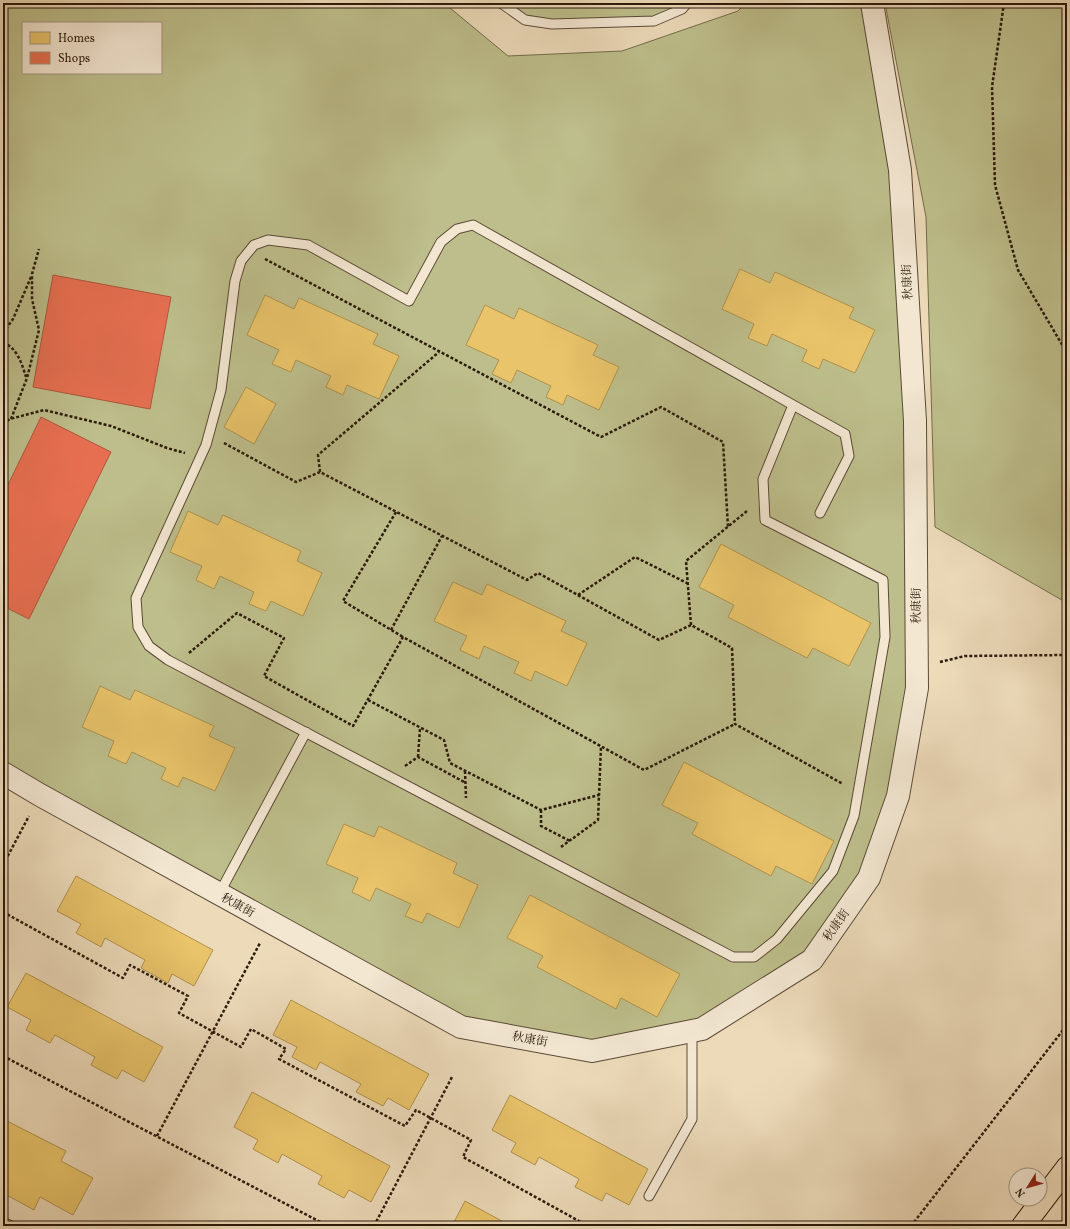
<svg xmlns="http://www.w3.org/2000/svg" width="1070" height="1229" font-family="Vollkorn,'Noto Serif SC',serif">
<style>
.green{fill:#bdbe8b;stroke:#746c4a;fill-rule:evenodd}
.homes{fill:#e9c46a;stroke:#b0914d}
.shops{fill:#e76f51;stroke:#af563c}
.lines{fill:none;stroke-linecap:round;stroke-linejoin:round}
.service-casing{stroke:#5b4a36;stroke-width:11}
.tertiary-casing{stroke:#5b4a36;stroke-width:24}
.primary-casing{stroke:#2b1a0a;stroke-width:24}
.path{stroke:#2b1a0a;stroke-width:2.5;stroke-dasharray:3 2;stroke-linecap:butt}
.service{stroke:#f3e7d2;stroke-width:9}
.tertiary{stroke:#f3e7d2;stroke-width:22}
.primary{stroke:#ecdab9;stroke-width:22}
.labels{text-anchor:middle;stroke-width:4;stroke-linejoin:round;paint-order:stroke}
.street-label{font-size:12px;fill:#2b1a0a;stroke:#f3e7d2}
</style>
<rect width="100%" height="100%" fill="#ecdab9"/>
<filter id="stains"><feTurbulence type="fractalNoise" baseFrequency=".005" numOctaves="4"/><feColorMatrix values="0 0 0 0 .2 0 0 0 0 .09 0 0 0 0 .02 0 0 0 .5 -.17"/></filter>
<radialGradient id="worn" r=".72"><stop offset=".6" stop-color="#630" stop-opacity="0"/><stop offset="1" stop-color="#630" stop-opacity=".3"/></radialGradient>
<path class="green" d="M 3,3 L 444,3 L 508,56 L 622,51 L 738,11 L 746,3 L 872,3 L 900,170 L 917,688 L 869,878 L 812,960 L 702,1029 L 592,1051 L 461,1027 L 3,773 ZM 23,23 L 161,23 L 161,73 L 23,73 Z
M 504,3 L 687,3 L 654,21 L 525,20 Z
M 885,3 L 1067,3 L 1067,603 L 935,527 L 926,217 Z"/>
<path class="homes" d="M 740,269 L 770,283 L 775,272 L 854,308 L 849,318 L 875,330 L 855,373 L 823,359 L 819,369 L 802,361 L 807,350 L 772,334 L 767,346 L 748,338 L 754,324 L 722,309 Z
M 265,295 L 294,309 L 299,298 L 378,334 L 373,344 L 399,356 L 379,399 L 347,385 L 343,395 L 326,387 L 331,376 L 296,360 L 291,372 L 272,364 L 279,350 L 247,335 Z
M 485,305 L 514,319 L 519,308 L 598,345 L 593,355 L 619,367 L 599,410 L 567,395 L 563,405 L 546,397 L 551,386 L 517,370 L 511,383 L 492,374 L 499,360 L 466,345 Z
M 246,387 L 276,404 L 254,444 L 224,427 Z
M 188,511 L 218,525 L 223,515 L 301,551 L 297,561 L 322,573 L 303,616 L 271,601 L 266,611 L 249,604 L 254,592 L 220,576 L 214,589 L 196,580 L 202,566 L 170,552 Z
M 721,544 L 871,623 L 849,666 L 813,648 L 807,658 L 728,617 L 734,605 L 699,587 Z
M 453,582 L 482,595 L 487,584 L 566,621 L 561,631 L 587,643 L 567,686 L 535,671 L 531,681 L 514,673 L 519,662 L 484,646 L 479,659 L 460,650 L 467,636 L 434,621 Z
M 100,686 L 130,700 L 135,690 L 214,726 L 209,736 L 235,748 L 215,791 L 183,777 L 178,787 L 161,779 L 166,768 L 132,752 L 126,764 L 108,756 L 114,741 L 82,727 Z
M 684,762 L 834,841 L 812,884 L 776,866 L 771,876 L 692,834 L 698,823 L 662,805 Z
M 344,824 L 374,837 L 379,826 L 457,863 L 453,873 L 478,885 L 459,928 L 427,913 L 422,923 L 405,916 L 411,904 L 376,888 L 370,901 L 352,892 L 358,878 L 326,864 Z
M 76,876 L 213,950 L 194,986 L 172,974 L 168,983 L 141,968 L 145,960 L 105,938 L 101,947 L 76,933 L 81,924 L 57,911 Z
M 530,895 L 680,974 L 657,1017 L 621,998 L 616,1009 L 537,967 L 543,956 L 507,938 Z
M 26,973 L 163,1047 L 144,1082 L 122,1070 L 117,1079 L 91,1065 L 95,1057 L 55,1035 L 50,1043 L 26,1030 L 31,1020 L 7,1007 Z
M 291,1000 L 429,1074 L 409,1110 L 388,1098 L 383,1106 L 356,1092 L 361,1084 L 320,1062 L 316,1070 L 292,1057 L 297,1047 L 273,1035 Z
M 252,1092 L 390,1166 L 371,1202 L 349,1190 L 344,1198 L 318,1184 L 322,1176 L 282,1154 L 278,1163 L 253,1149 L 258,1140 L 234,1127 Z
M 510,1095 L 648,1169 L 629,1205 L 606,1193 L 602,1201 L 575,1187 L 579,1179 L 539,1157 L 535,1165 L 511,1152 L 516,1143 L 492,1130 Z
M 3,1119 L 66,1151 L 61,1161 L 93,1178 L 73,1215 L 40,1197 L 34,1210 L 3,1193 Z
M 465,1201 L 511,1226 L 452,1226 Z"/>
<path class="shops" d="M 53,275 L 171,297 L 150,409 L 33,387 Z
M 41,417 L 111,452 L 29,619 L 3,606 L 3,495 Z"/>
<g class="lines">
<g class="service-casing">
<path id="service" d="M 501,3 L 525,20 L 552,24 L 654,21 L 682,9 L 687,3
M 793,405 L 763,479 L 765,520 L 883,580 L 885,637 L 854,816 L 833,871 L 777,939 L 754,957 L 733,957 L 168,660 L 149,646 L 138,627 L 136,598 L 206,445 L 221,390 L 235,281 L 241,261 L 254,245 L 268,240 L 308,245 L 409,301 L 441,242 L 457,229 L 473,225 L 793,405 L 845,434 L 849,456 L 820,513
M 219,894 L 306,732
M 649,1196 L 692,1119 L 692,1031
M 3,1222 L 11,1226"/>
</g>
<g class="tertiary-casing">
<path id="tertiary" d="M 3,773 L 40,795 L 461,1027 L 592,1051 L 702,1029 L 812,960 L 869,878 L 898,796 L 917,688 L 915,421 L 900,170 L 872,3"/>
</g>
<g class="primary-casing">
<path id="primary" d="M 1023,1226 L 1067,1168"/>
</g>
<path class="path" d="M 1004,3 L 992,87 L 995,185 L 1018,270 L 1067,353
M 265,259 L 601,437 L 661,407 L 723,442 L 728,527
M 3,333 L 13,319 L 31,277
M 3,343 C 17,347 22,364 26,377
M 11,419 L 27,378 L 39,330 L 32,299 L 32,274 L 39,249
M 3,424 L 10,419 L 44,410 L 111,426 L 167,448 L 185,453
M 224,443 L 296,482 L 320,472 L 527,580 L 538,573 L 659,640 L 691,625 L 732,648 L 735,724 L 843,784
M 320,472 L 318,455 L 439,352
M 396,512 L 343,601 L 403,637
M 578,595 L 635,557 L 687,583
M 691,625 L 686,561 L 747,511
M 391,630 L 442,536
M 189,653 L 237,613 L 284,638 L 264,676 L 353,726 L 403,637 L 644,770 L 735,724
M 940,662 L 965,656 L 1067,655
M 368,700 L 444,740 L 450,763 L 541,810 L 599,795
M 418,757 L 420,728
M 405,766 L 418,757 L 466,783
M 465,771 L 466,798
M 541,810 L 541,826 L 570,841
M 561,847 L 598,820 L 601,746
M 3,865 L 29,816
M 3,912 L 123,978 L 130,965 L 188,996 L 179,1013 L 241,1047 L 251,1029 L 286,1049 L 279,1059 L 405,1126 L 416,1110 L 471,1140 L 463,1157 L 588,1226
M 3,1056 L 328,1226
M 157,1136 L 260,943
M 374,1226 L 452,1077
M 911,1226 L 1067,1025"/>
<use href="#service" class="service"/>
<use href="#tertiary" class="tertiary"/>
<use href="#primary" class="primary"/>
</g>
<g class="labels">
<g class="street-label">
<text transform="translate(907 282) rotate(-93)" y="4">秋康街</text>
<text transform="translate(916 606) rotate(-90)" y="4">秋康街</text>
<text transform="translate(238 905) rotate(29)" y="4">秋康街</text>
<text transform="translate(836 925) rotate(-55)" y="4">秋康街</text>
<text transform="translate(530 1039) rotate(10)" y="4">秋康街</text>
</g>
</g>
<rect width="1070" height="1229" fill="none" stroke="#ecdab9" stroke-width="16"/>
<rect x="4" y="4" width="1062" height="1221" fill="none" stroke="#2b1a0a" stroke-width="2"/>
<rect x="8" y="8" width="1054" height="1213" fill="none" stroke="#2b1a0a"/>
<rect x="22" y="22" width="140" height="52" fill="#f3e7d2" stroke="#a39582"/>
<rect x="30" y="32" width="20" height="12" fill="#e9c46a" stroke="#a39582"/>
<text x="58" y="42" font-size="12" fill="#2b1a0a">Homes</text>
<rect x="30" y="52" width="20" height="12" fill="#e76f51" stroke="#a39582"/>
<text x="58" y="62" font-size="12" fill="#2b1a0a">Shops</text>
<g transform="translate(1028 1187) rotate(233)"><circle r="19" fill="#f3e7d2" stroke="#a39582"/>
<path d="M0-3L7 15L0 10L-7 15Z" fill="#8f2418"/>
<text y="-6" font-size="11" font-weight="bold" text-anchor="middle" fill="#2b1a0a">N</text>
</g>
<rect width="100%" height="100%" filter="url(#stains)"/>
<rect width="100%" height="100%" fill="url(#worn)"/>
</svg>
